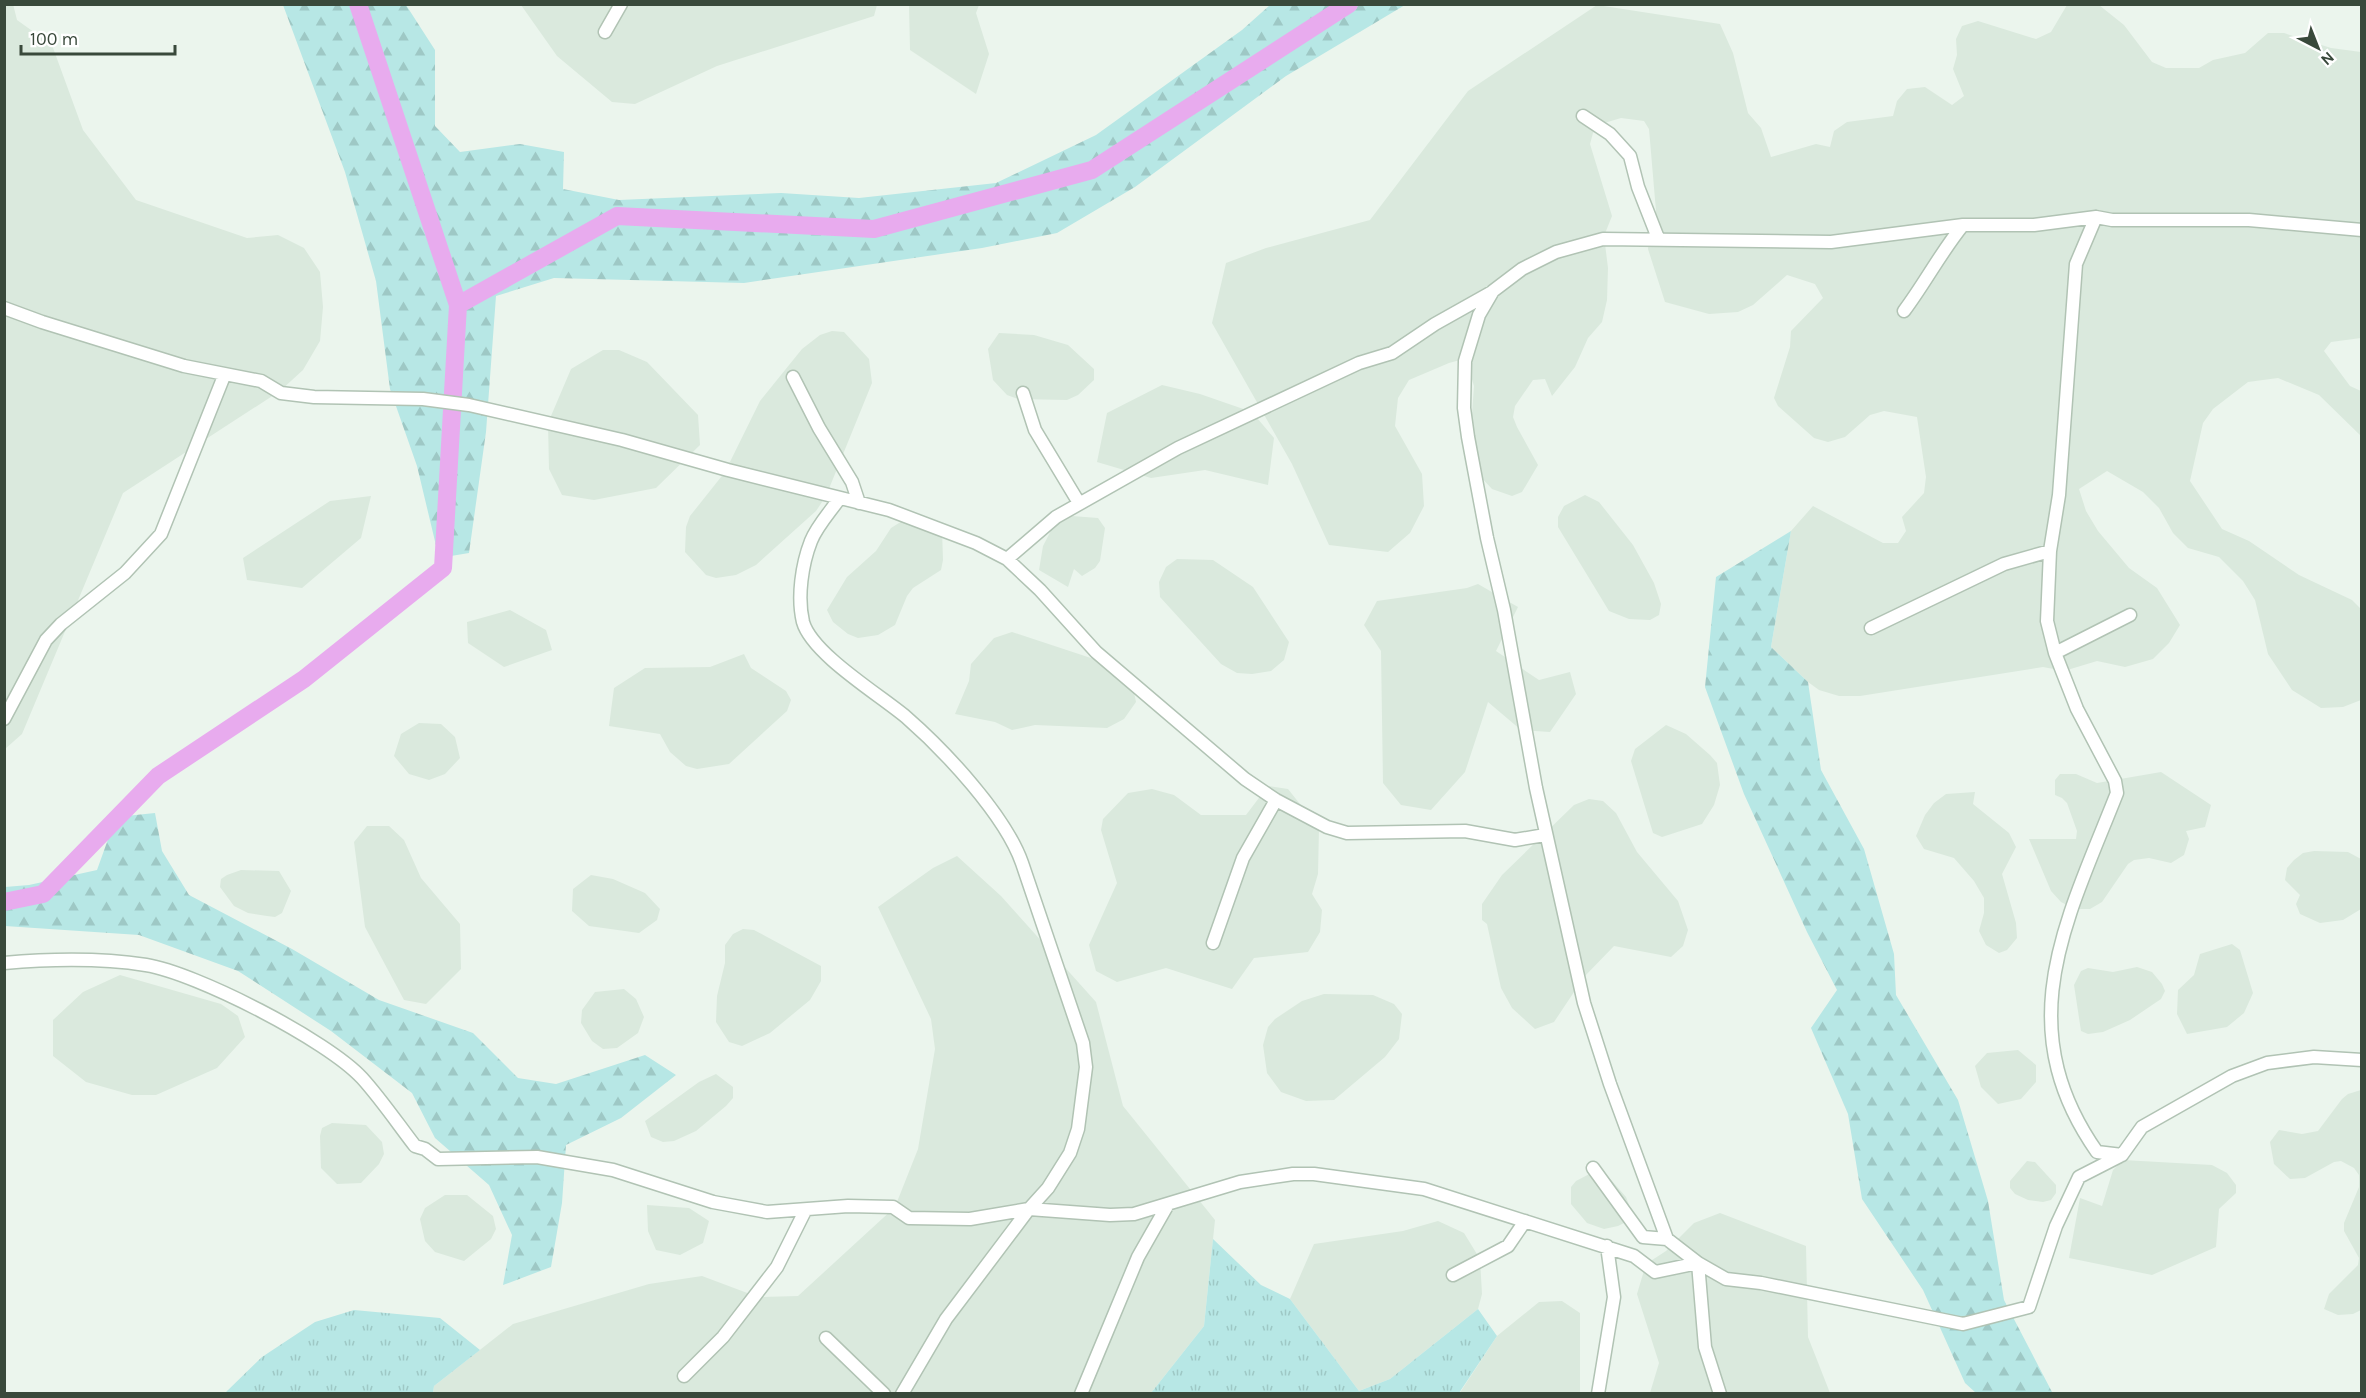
<svg xmlns="http://www.w3.org/2000/svg" width="2366" height="1398" font-family="Karla,sans-serif">
<style>
.residential{fill:#dae9dd}
.grass{fill:url(#grass-tufts)}
.forest{fill:url(#forest-firs)}
.lines{fill:none;stroke-linecap:round;stroke-linejoin:round}
.river{stroke:#e8abee;stroke-width:18}
.minor-casing{stroke:#b1c3b4;stroke-width:15}
.minor{stroke:#fff;stroke-width:12}
</style>
<defs>
<pattern id="grass-tufts" width="24" height="20" patternUnits="userSpaceOnUse" patternTransform="scale(1.5)"><rect width="24" height="20" fill="#b7e7e5"/><path d="M3 7l-1-3M5 7V3M7 7l1-3M15 17l-1-3M17 17v-4M19 17l1-3" fill="none" stroke="#9ec8c5"/></pattern>
<pattern id="forest-firs" width="22" height="20" patternUnits="userSpaceOnUse" patternTransform="scale(1.5)"><rect width="22" height="20" fill="#b7e7e5"/><path d="M5 1l3.5 6h-7zM16 11l3.5 6h-7z" fill="#9ec8c5"/></pattern>
</defs>
<rect width="100%" height="100%" fill="#ebf5ed"/>
<path class="residential" d="M 13,4 L 17,20 L 52,45 L 83,130 L 136,200 L 247,238 L 278,235 L 304,248 L 320,272 L 323,307 L 320,341 L 303,370 L 280,391 L 123,493 L 22,734 L 5,749 L 4,5 Z
M 521,5 L 877,5 L 874,16 L 717,66 L 635,104 L 612,102 L 557,56 Z
M 909,5 L 979,5 L 976,13 L 989,54 L 976,94 L 910,50 Z
M 1597,5 L 1720,24 L 1733,53 L 1748,113 L 1761,128 L 1771,157 L 1816,144 L 1830,147 L 1834,131 L 1847,122 L 1893,116 L 1897,101 L 1907,89 L 1925,87 L 1952,105 L 1964,96 L 1953,69 L 1957,55 L 1956,39 L 1962,26 L 1978,21 L 2036,39 L 2051,32 L 2067,5 L 2099,5 L 2124,25 L 2152,62 L 2166,68 L 2199,68 L 2213,60 L 2245,53 L 2268,33 L 2284,33 L 2331,48 L 2361,52 L 2361,338 L 2331,342 L 2324,351 L 2350,386 L 2361,391 L 2361,436 L 2319,395 L 2278,378 L 2248,382 L 2213,409 L 2203,423 L 2190,481 L 2222,529 L 2249,541 L 2299,575 L 2352,600 L 2361,609 L 2361,700 L 2343,707 L 2321,708 L 2292,690 L 2268,654 L 2255,600 L 2243,581 L 2219,557 L 2188,548 L 2173,533 L 2159,508 L 2143,492 L 2107,471 L 2079,489 L 2086,511 L 2098,531 L 2129,568 L 2157,588 L 2180,625 L 2169,643 L 2153,659 L 2125,667 L 2097,661 L 2064,671 L 2043,667 L 1860,696 L 1839,696 L 1819,690 L 1808,682 L 1771,647 L 1791,531 L 1813,506 L 1883,543 L 1898,543 L 1906,531 L 1902,517 L 1924,493 L 1926,477 L 1917,417 L 1884,411 L 1870,415 L 1845,437 L 1828,442 L 1814,438 L 1778,406 L 1774,398 L 1790,347 L 1791,331 L 1823,298 L 1815,284 L 1787,275 L 1753,305 L 1738,312 L 1709,314 L 1665,302 L 1648,249 L 1650,227 L 1656,211 L 1649,129 L 1644,121 L 1621,118 L 1601,124 L 1593,133 L 1590,144 L 1612,216 L 1604,236 L 1608,268 L 1607,300 L 1602,322 L 1588,338 L 1575,367 L 1552,396 L 1545,379 L 1533,380 L 1515,406 L 1513,417 L 1517,427 L 1538,465 L 1522,492 L 1512,496 L 1492,489 L 1478,474 L 1470,441 L 1474,386 L 1468,366 L 1460,360 L 1449,363 L 1409,380 L 1398,398 L 1395,426 L 1422,474 L 1424,506 L 1410,533 L 1388,552 L 1329,545 L 1292,464 L 1212,323 L 1226,263 L 1266,248 L 1370,220 L 1468,91 Z
M 832,331 L 844,332 L 869,359 L 872,383 L 826,496 L 816,511 L 756,565 L 736,575 L 716,578 L 706,575 L 685,552 L 686,527 L 690,516 L 725,472 L 760,401 L 802,349 L 820,335 Z
M 999,333 L 1034,335 L 1068,345 L 1094,369 L 1094,380 L 1078,395 L 1067,400 L 1018,399 L 1007,395 L 993,380 L 988,349 Z
M 603,350 L 619,350 L 647,362 L 698,415 L 700,445 L 656,488 L 594,500 L 562,495 L 549,469 L 548,423 L 571,369 Z
M 1162,385 L 1200,394 L 1252,412 L 1274,438 L 1268,485 L 1205,470 L 1151,478 L 1097,462 L 1107,413 Z
M 1585,495 L 1599,502 L 1633,545 L 1654,583 L 1661,604 L 1659,615 L 1650,620 L 1629,619 L 1609,611 L 1558,527 L 1558,517 L 1564,506 Z
M 371,496 L 361,538 L 302,588 L 247,580 L 243,558 L 330,501 Z
M 1059,515 L 1098,518 L 1105,528 L 1100,561 L 1095,568 L 1082,576 L 1074,569 L 1068,587 L 1039,570 L 1043,546 Z
M 907,518 L 942,530 L 943,560 L 941,570 L 913,588 L 907,596 L 895,625 L 878,635 L 858,638 L 848,634 L 833,622 L 827,610 L 847,577 L 876,551 L 891,528 Z
M 1177,559 L 1213,560 L 1253,587 L 1289,642 L 1284,660 L 1271,671 L 1252,674 L 1237,673 L 1221,664 L 1160,597 L 1159,582 L 1166,567 Z
M 1478,584 L 1518,607 L 1496,651 L 1539,680 L 1570,672 L 1576,694 L 1550,732 L 1521,730 L 1488,702 L 1465,772 L 1431,810 L 1401,805 L 1383,783 L 1381,651 L 1364,625 L 1377,601 L 1467,588 Z
M 510,610 L 546,630 L 552,650 L 504,667 L 468,643 L 467,622 Z
M 1012,632 L 1109,664 L 1132,683 L 1136,702 L 1124,719 L 1107,728 L 1035,725 L 1012,730 L 995,722 L 955,714 L 969,681 L 971,664 L 994,638 Z
M 744,654 L 751,668 L 786,691 L 791,700 L 787,711 L 729,764 L 697,769 L 686,766 L 670,752 L 660,734 L 609,726 L 614,688 L 645,668 L 710,667 Z
M 419,723 L 441,724 L 455,737 L 460,758 L 445,774 L 429,780 L 409,774 L 394,756 L 401,734 Z
M 1666,725 L 1686,734 L 1710,755 L 1717,763 L 1720,785 L 1714,805 L 1702,824 L 1662,837 L 1653,833 L 1631,761 L 1635,749 Z
M 2161,772 L 2211,805 L 2205,827 L 2186,831 L 2189,839 L 2184,855 L 2171,863 L 2149,858 L 2134,860 L 2128,864 L 2102,902 L 2090,909 L 2075,909 L 2061,902 L 2051,891 L 2029,839 L 2076,839 L 2077,831 L 2067,803 L 2062,798 L 2055,795 L 2055,780 L 2060,774 L 2076,774 L 2097,783 Z
M 1268,786 L 1288,789 L 1319,828 L 1318,874 L 1312,894 L 1322,910 L 1320,932 L 1308,952 L 1254,958 L 1232,989 L 1166,968 L 1117,982 L 1096,971 L 1089,945 L 1117,883 L 1101,830 L 1103,819 L 1128,793 L 1152,789 L 1174,795 L 1201,815 L 1246,815 Z
M 1975,792 L 1973,804 L 2009,833 L 2016,847 L 2002,874 L 2016,923 L 2017,938 L 2007,950 L 1999,953 L 1986,945 L 1979,931 L 1984,913 L 1984,898 L 1974,881 L 1954,858 L 1924,849 L 1916,836 L 1925,815 L 1934,803 L 1946,794 Z
M 1589,799 L 1603,801 L 1616,813 L 1637,852 L 1678,901 L 1688,930 L 1683,946 L 1671,957 L 1614,946 L 1584,977 L 1554,1022 L 1535,1029 L 1512,1008 L 1501,988 L 1487,924 L 1482,920 L 1482,904 L 1502,875 L 1574,805 Z
M 367,826 L 389,826 L 404,840 L 421,878 L 460,924 L 461,969 L 426,1004 L 404,1000 L 365,927 L 354,842 Z
M 2314,851 L 2348,852 L 2361,859 L 2361,909 L 2343,920 L 2320,923 L 2300,914 L 2296,904 L 2300,895 L 2285,880 L 2287,868 L 2294,860 L 2303,853 Z
M 957,856 L 1001,896 L 1096,1002 L 1123,1106 L 1215,1220 L 1204,1326 L 1151,1393 L 433,1394 L 434,1386 L 513,1324 L 649,1284 L 702,1276 L 758,1297 L 798,1296 L 895,1207 L 918,1149 L 935,1049 L 931,1019 L 878,907 L 933,868 Z
M 241,870 L 279,871 L 291,891 L 282,913 L 275,917 L 267,916 L 248,913 L 234,906 L 220,887 L 221,879 L 227,875 Z
M 591,875 L 613,879 L 645,893 L 660,909 L 657,920 L 639,933 L 589,926 L 572,911 L 573,889 Z
M 743,929 L 754,930 L 821,966 L 821,981 L 810,1000 L 770,1033 L 742,1046 L 729,1042 L 716,1022 L 717,996 L 725,963 L 725,945 L 733,934 Z
M 2232,944 L 2240,950 L 2253,993 L 2244,1013 L 2227,1027 L 2187,1034 L 2177,1014 L 2178,990 L 2194,975 L 2200,954 Z
M 2137,967 L 2152,972 L 2162,984 L 2165,991 L 2161,999 L 2130,1020 L 2103,1032 L 2088,1034 L 2081,1031 L 2074,985 L 2081,971 L 2088,968 L 2113,972 Z
M 120,975 L 221,1004 L 238,1016 L 245,1037 L 217,1068 L 156,1095 L 132,1095 L 86,1082 L 53,1056 L 53,1020 L 83,992 Z
M 624,989 L 636,999 L 644,1017 L 638,1033 L 617,1048 L 603,1049 L 592,1041 L 581,1023 L 582,1010 L 595,992 Z
M 1324,994 L 1373,995 L 1394,1004 L 1402,1014 L 1399,1039 L 1385,1057 L 1334,1100 L 1306,1101 L 1281,1092 L 1267,1073 L 1263,1045 L 1268,1027 L 1275,1019 L 1302,1001 Z
M 2018,1050 L 2036,1065 L 2036,1082 L 2021,1099 L 1998,1104 L 1981,1087 L 1975,1066 L 1987,1053 Z
M 716,1074 L 733,1087 L 733,1098 L 726,1106 L 696,1131 L 674,1141 L 663,1142 L 651,1137 L 645,1121 L 699,1082 Z
M 2361,1090 L 2361,1310 L 2353,1314 L 2338,1315 L 2324,1309 L 2329,1294 L 2358,1265 L 2359,1258 L 2344,1231 L 2344,1223 L 2359,1187 L 2359,1175 L 2354,1168 L 2341,1161 L 2334,1162 L 2305,1178 L 2290,1179 L 2274,1164 L 2270,1142 L 2279,1130 L 2302,1134 L 2318,1131 L 2342,1099 L 2348,1094 Z
M 332,1123 L 366,1125 L 382,1142 L 384,1154 L 379,1164 L 361,1183 L 337,1184 L 321,1168 L 320,1136 L 322,1128 Z
M 2123,1160 L 2212,1165 L 2227,1173 L 2236,1185 L 2236,1193 L 2219,1209 L 2216,1247 L 2152,1275 L 2069,1258 L 2080,1198 L 2102,1206 L 2113,1170 Z
M 2027,1161 L 2035,1162 L 2056,1185 L 2056,1193 L 2051,1200 L 2043,1202 L 2028,1200 L 2015,1194 L 2010,1188 L 2010,1181 Z
M 1597,1170 L 1605,1173 L 1626,1197 L 1629,1205 L 1626,1222 L 1618,1226 L 1604,1229 L 1587,1223 L 1571,1204 L 1571,1187 L 1576,1181 Z
M 445,1195 L 467,1195 L 493,1216 L 496,1229 L 491,1239 L 464,1261 L 435,1252 L 425,1241 L 420,1219 L 425,1208 Z
M 647,1205 L 689,1208 L 709,1221 L 703,1243 L 680,1255 L 656,1250 L 648,1231 Z
M 1720,1213 L 1806,1246 L 1808,1337 L 1830,1393 L 1650,1393 L 1659,1363 L 1637,1294 L 1646,1264 L 1666,1251 L 1694,1223 Z
M 1438,1221 L 1464,1233 L 1480,1259 L 1482,1294 L 1478,1309 L 1390,1379 L 1359,1391 L 1290,1299 L 1314,1244 L 1403,1231 Z
M 1562,1301 L 1580,1313 L 1580,1393 L 1459,1394 L 1497,1336 L 1539,1302 Z"/>
<path class="grass" d="M 1213,1239 L 1261,1285 L 1290,1299 L 1359,1391 L 1390,1379 L 1478,1309 L 1497,1336 L 1459,1393 L 1151,1393 L 1204,1326 Z
M 354,1310 L 440,1318 L 480,1350 L 434,1386 L 433,1393 L 225,1393 L 262,1357 L 315,1322 Z"/>
<path class="forest" d="M 283,5 L 406,5 L 435,50 L 435,126 L 460,152 L 520,144 L 564,152 L 563,189 L 619,200 L 781,193 L 859,198 L 996,183 L 1096,135 L 1242,30 L 1270,5 L 1405,5 L 1286,76 L 1135,187 L 1057,233 L 982,248 L 744,283 L 554,278 L 496,296 L 486,432 L 469,553 L 439,558 L 417,466 L 390,389 L 376,281 L 345,172 Z
M 1791,531 L 1771,647 L 1808,682 L 1821,770 L 1864,849 L 1894,954 L 1896,995 L 1958,1100 L 1988,1201 L 2004,1300 L 2052,1392 L 2055,1393 L 1976,1393 L 1965,1383 L 1923,1290 L 1862,1199 L 1848,1114 L 1811,1028 L 1837,990 L 1807,932 L 1744,794 L 1705,687 L 1716,577 Z
M 155,813 L 162,851 L 189,895 L 292,949 L 379,1000 L 473,1033 L 518,1078 L 556,1084 L 645,1055 L 676,1075 L 621,1118 L 566,1145 L 562,1203 L 551,1267 L 503,1285 L 512,1235 L 489,1185 L 435,1138 L 412,1093 L 331,1031 L 238,971 L 139,935 L 5,926 L 5,887 L 29,885 L 97,870 L 116,817 Z"/>
<g class="lines">
<path class="river" d="M 458,305 L 617,216 L 874,229 L 1092,170 L 1349,4
M 4,902 L 43,894 L 158,776 L 304,679 L 443,568 L 458,305 L 358,4"/>
<g class="minor-casing">
<path id="minor" d="M 605,32 L 621,4
M 1583,116 L 1610,134 L 1630,156 L 1638,187 L 1658,238
M 2096,217 L 2076,264 L 2059,495 L 2050,551 L 2047,621 L 2055,653 L 2077,709 L 2115,781 L 2117,793 C 2067,920 2008,1025 2097,1152 L 2122,1155
M 4,308 L 42,322 L 184,366 L 261,381 L 281,393 L 314,397 L 423,399 L 469,405 L 622,440 L 728,470 L 889,510 L 976,543 L 1007,559 L 1040,590 L 1096,652 L 1245,779 L 1276,800 L 1327,827 L 1347,833 L 1465,831 L 1515,840 L 1545,835
M 1904,311 C 1925,283 1941,252 1963,225
M 793,377 L 819,428 L 852,482 L 859,503
M 1023,393 L 1035,430 L 1079,503
M 839,499 C 830,512 817,526 811,541 C 802,564 797,597 803,622 C 812,654 880,695 906,717 C 945,751 1005,815 1022,863 L 1083,1043 L 1086,1067 L 1078,1129 L 1070,1153 L 1048,1188 L 1029,1209 L 946,1319 L 902,1394
M 1007,559 L 1056,517 L 1178,448 L 1359,363 L 1392,353 L 1435,324 L 1492,292
M 1871,628 L 2004,564 L 2050,551
M 2055,653 L 2130,615
M 4,719 L 46,640 L 61,624 L 125,573 L 161,534 L 224,376
M 1213,943 L 1243,858 L 1276,800
M 4,963 C 50,959 100,958 146,965 C 196,973 327,1040 362,1078 C 381,1099 398,1124 415,1146 L 425,1149 L 438,1159 L 537,1157 L 613,1170 L 713,1202 L 767,1212 L 848,1206 L 893,1207 L 909,1218 L 970,1219 L 1029,1209 L 1110,1215 L 1134,1214 L 1240,1182 L 1293,1174 L 1314,1174 L 1424,1189 L 1634,1256 L 1655,1272 L 1698,1263 L 1726,1279 L 1761,1283 L 1963,1324 L 2029,1307 L 2056,1226 L 2079,1177 L 2122,1155 L 2142,1127 L 2232,1076 L 2267,1063 L 2314,1057 L 2362,1060
M 1593,1168 L 1643,1237 L 1667,1239
M 1453,1275 L 1508,1246 L 1525,1221
M 826,1338 L 884,1394
M 684,1376 L 723,1337 L 777,1267 L 805,1211
M 1081,1394 L 1138,1257 L 1167,1206
M 1598,1394 L 1614,1297 L 1607,1246
M 1720,1394 L 1705,1347 L 1698,1263 L 1667,1239 L 1610,1084 L 1584,1003 L 1536,788 L 1504,610 L 1487,538 L 1468,437 L 1464,408 L 1465,361 L 1479,315 L 1493,291 L 1522,269 L 1556,252 L 1603,239 L 1831,242 L 1963,225 L 2034,225 L 2096,217 L 2112,220 L 2249,220 L 2362,230"/>
</g>
<use href="#minor" class="minor"/>
</g>
<rect width="2366" height="1398" fill="none" stroke="#39493b" stroke-width="12"/>
<g transform="translate(2318 48) rotate(138)" stroke="#ffffff" stroke-width="4.5" paint-order="stroke">
<path d="M0-4.5L10 22L0 15L-10 22Z" fill="#39493b"/>
<text y="-9" font-size="16" font-weight="bold" text-anchor="middle" fill="#39493b">N</text>
</g>
<path d="M21 45v9h154v-9" fill="none" stroke="#39493b" stroke-width="3"/>
<text x="30" y="45" font-size="18" fill="#39493b" stroke="#ffffff" stroke-width="4.5" paint-order="stroke">100 m</text>
</svg>
